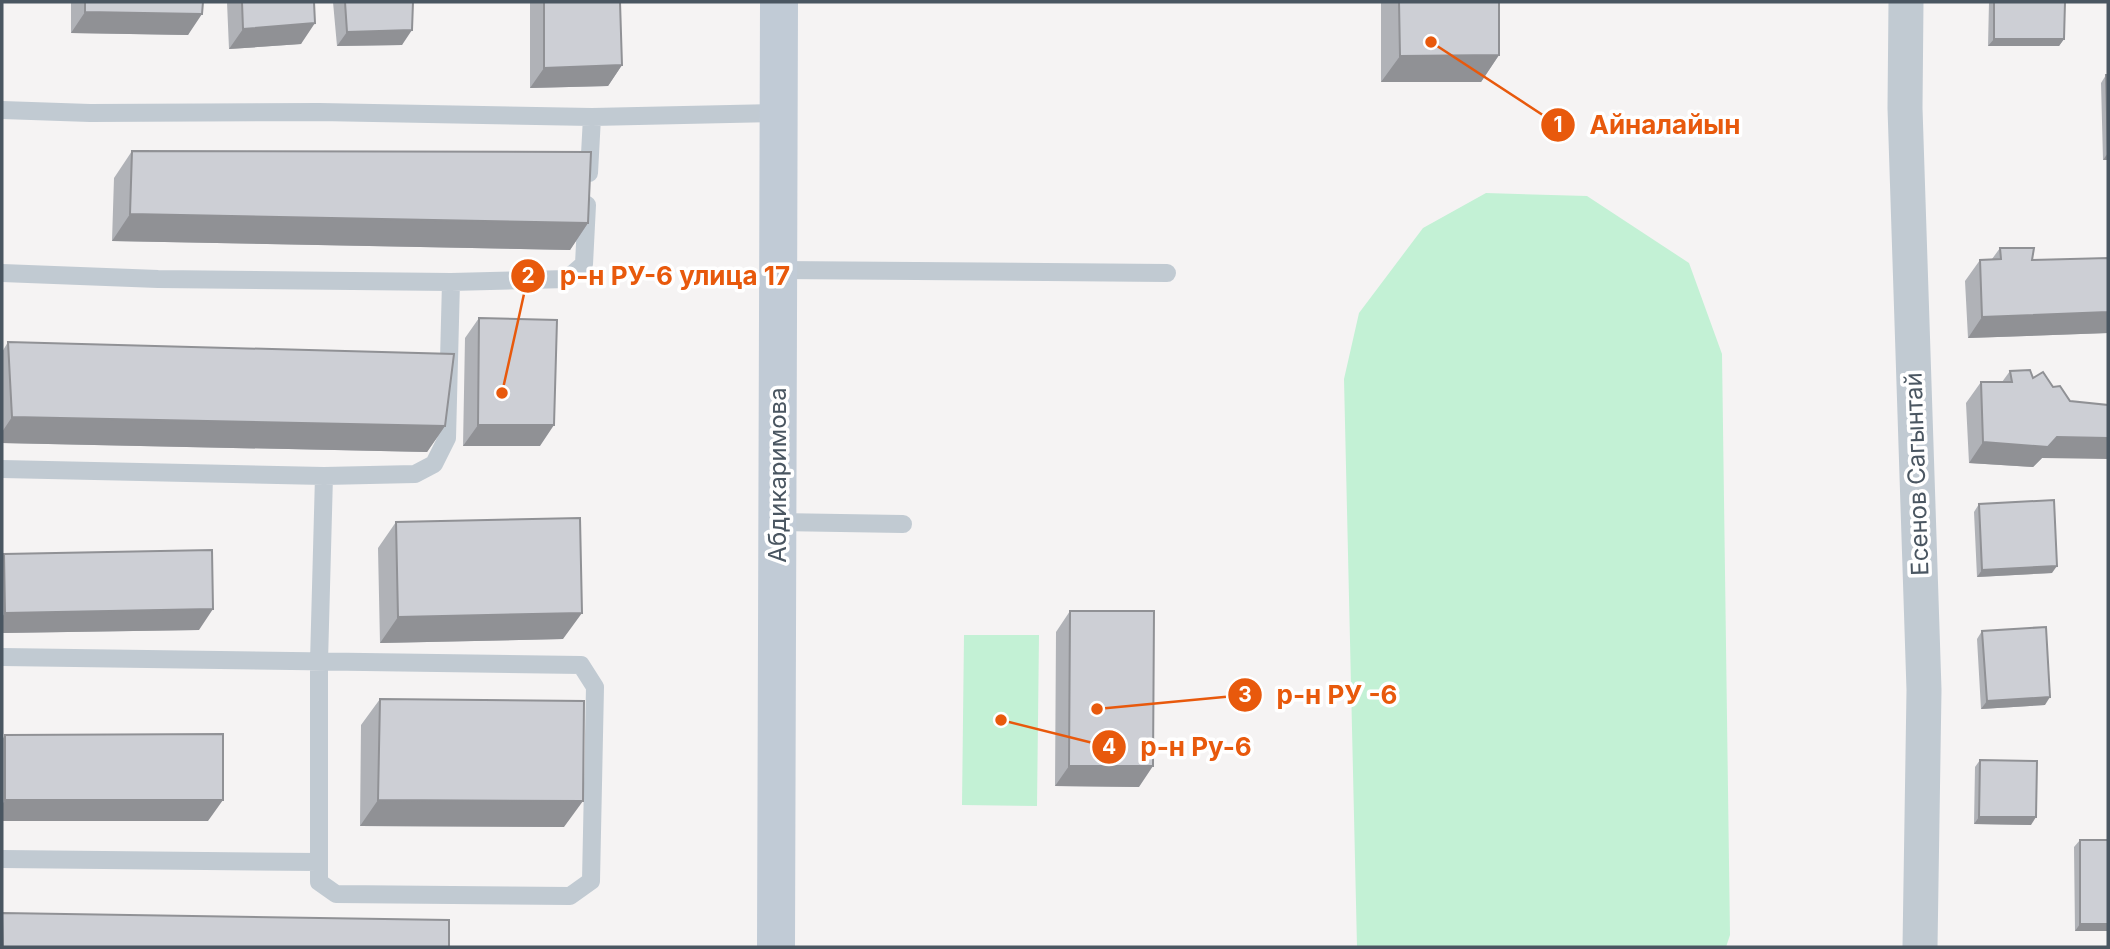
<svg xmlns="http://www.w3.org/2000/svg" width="2110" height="949" font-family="Inter,sans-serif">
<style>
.green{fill:#c3f1d5}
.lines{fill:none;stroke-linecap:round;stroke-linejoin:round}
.service{stroke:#c1cad2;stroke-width:18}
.minor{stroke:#c1cad2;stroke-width:35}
.secondary{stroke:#c1cbd6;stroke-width:38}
.wall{fill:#b0b2b7}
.shaded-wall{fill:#909195}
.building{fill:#cdcfd5;stroke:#909195;stroke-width:2}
.labels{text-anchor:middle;stroke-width:7;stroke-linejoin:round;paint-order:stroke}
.street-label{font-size:24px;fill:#4a5661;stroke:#fff}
.leader{fill:none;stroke:#e8590c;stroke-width:2.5}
.callout-dot{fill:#e8590c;stroke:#fff;stroke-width:2.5}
.mark-label{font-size:21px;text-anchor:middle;font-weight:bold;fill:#fff}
.callout-label{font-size:26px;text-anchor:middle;font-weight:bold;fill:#e8590c;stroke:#fff;stroke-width:7;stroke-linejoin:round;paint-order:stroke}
</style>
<rect width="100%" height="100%" fill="#f5f3f3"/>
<path class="green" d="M 1486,193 L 1587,196 L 1689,263 L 1722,354 L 1730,935 L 1726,947 L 1357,947 L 1344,379 L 1359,313 L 1423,228 Z
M 964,635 L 1039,635 L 1037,806 L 962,805 Z"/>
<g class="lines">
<path class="service" d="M 2,110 L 90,113 L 319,112 L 592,117 L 779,113
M 589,173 L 592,117
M 779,270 L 1167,273
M 2,273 L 158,279 L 451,282 L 567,279 L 584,264 L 587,205
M 2,469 L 324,476 L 415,474 L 434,464 L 447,438 L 451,282
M 778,522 L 903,524
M 2,657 C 195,659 388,663 581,665 L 595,687 L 591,881 L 570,896 L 336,894 L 319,882 L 319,662 L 324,476
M 2,859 L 319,862"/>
<path class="minor" d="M 1906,2 L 1905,108 L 1924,690 L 1920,947"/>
<path class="secondary" d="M 776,947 L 779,2"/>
</g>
<path class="wall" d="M 71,2 L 203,2 L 188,35 L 71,33 Z
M 227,2 L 314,2 L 301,44 L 229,49 Z
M 333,2 L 413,2 L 402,45 L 337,46 Z
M 530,2 L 620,2 L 622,65 L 608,86 L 530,88 Z
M 1381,2 L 1499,2 L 1499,55 L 1481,82 L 1381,82 Z
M 1989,2 L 2065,2 L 2064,39 L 2059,46 L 1988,46 Z
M 2106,75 L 2108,75 L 2108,160 L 2103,160 L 2101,83 Z
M 132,151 L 588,223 L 570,250 L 112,241 L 114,178 Z
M 2000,248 L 2032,260 L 2108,258 L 2108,333 L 1968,338 L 1965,281 L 1980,260 L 1992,259 Z
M 479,318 L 540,446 L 463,446 L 465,338 Z
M 8,342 L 445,426 L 427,452 L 2,443 L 2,352 Z
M 2010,371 L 2042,458 L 2033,467 L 1969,463 L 1966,403 L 1981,382 L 2002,382 Z
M 1979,504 L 2052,573 L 1977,577 L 1974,512 Z
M 396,522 L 563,639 L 380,643 L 378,548 Z
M 4,554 L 199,630 L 2,633 L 2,556 Z
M 1070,611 L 1139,787 L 1055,786 L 1056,632 Z
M 1982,631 L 2045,705 L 1981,709 L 1977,639 Z
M 380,699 L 564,827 L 360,826 L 361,725 Z
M 5,735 L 208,821 L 2,821 L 2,740 Z
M 1980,760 L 2031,825 L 1974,824 L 1975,767 Z
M 2080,840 L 2108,931 L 2075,931 L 2074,847 Z"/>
<path class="shaded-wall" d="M 85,12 L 202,14 L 188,35 L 71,33 Z
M 315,23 L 301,44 L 229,49 L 243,29 Z
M 412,30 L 402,45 L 337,46 L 347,32 Z
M 1994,39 L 2064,39 L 2059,46 L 1988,46 Z
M 1499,55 L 1481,82 L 1381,82 L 1400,56 Z
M 622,65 L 608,86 L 530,88 L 544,68 Z
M 2108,153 L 2108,160 L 2103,160 Z
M 130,214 L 588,223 L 570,250 L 112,241 Z
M 2108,312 L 2108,333 L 1968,338 L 1982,317 Z
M 12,417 L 445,426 L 427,452 L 2,443 L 2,432 Z
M 478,425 L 554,425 L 540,446 L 463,446 Z
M 2057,437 L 2108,438 L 2108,459 L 2042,458 L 2033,467 L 1969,463 L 1983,442 Z
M 2057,566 L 2052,573 L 1977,577 L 1982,570 Z
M 213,609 L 199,630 L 2,633 L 2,617 L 5,613 Z
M 582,613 L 563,639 L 380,643 L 398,617 Z
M 2050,697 L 2045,705 L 1981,709 L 1987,701 Z
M 1069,766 L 1153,766 L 1139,787 L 1055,786 Z
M 5,800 L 223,800 L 208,821 L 2,821 L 2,805 Z
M 378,800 L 583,801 L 564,827 L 360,826 Z
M 1979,817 L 2036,817 L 2031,825 L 1974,824 Z
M 2080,924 L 2108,924 L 2108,931 L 2075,931 Z"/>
<path class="building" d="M 85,2 L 203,2 L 202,14 L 85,12 Z
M 242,2 L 314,2 L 315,23 L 243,29 Z
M 345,2 L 413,2 L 412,30 L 347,32 Z
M 544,2 L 620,2 L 622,65 L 544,68 Z
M 1399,2 L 1499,2 L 1499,55 L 1400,56 Z
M 1994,2 L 2065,2 L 2064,39 L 1994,39 Z
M 2106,75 L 2108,75 L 2108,152 Z
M 132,151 L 591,152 L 588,223 L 130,214 Z
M 2000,248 L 2034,248 L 2032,260 L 2108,258 L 2108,312 L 1982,317 L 1980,260 L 2001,259 Z
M 479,318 L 557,320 L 554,425 L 478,425 Z
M 8,342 L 454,354 L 445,426 L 12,417 Z
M 2030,370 L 2033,378 L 2043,372 L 2053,387 L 2060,386 L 2070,401 L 2108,405 L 2108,438 L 2057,437 L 2048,447 L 1983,442 L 1981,382 L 2012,382 L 2010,371 Z
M 2054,500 L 2057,566 L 1982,570 L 1979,504 Z
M 580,518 L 582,613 L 398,617 L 396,522 Z
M 212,550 L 213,609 L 5,613 L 4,554 Z
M 1070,611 L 1154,611 L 1153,766 L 1069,766 Z
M 2046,627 L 2050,697 L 1987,701 L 1982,631 Z
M 380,699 L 584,701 L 583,801 L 378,800 Z
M 223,734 L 223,800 L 5,800 L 5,735 Z
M 1980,760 L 2037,761 L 2036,817 L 1979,817 Z
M 2080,840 L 2108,840 L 2108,924 L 2080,924 Z
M 2,913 L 449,920 L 449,947 L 3,947 Z"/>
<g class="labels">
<g class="street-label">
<text transform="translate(1917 474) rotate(-92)" y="8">Есенов Сагынтай</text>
<text transform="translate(778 475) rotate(-90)" y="8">Абдикаримова</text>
</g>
</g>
<path class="leader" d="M1431 42L1558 125M502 393L528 276M1097 709L1245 695M1001 720L1109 747"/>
<g class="callout-dot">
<circle cx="1431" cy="42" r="7"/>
<circle cx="502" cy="393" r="7"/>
<circle cx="1097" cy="709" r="7"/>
<circle cx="1001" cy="720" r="7"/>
<circle cx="1558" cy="125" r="18"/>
<circle cx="528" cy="276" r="18"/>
<circle cx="1245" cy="695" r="18"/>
<circle cx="1109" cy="747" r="18"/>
</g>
<g class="mark-label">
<text x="1558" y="132">1</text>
<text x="528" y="283">2</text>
<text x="1245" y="702">3</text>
<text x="1109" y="754">4</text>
</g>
<g class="callout-label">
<text x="1665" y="134">Айналайын</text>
<text x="675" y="285">р-н РУ-6 улица 17</text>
<text x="1337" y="704">р-н РУ -6</text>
<text x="1196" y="756">р-н Ру-6</text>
</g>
<rect width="2110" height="949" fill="none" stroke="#4a5661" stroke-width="7"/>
</svg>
